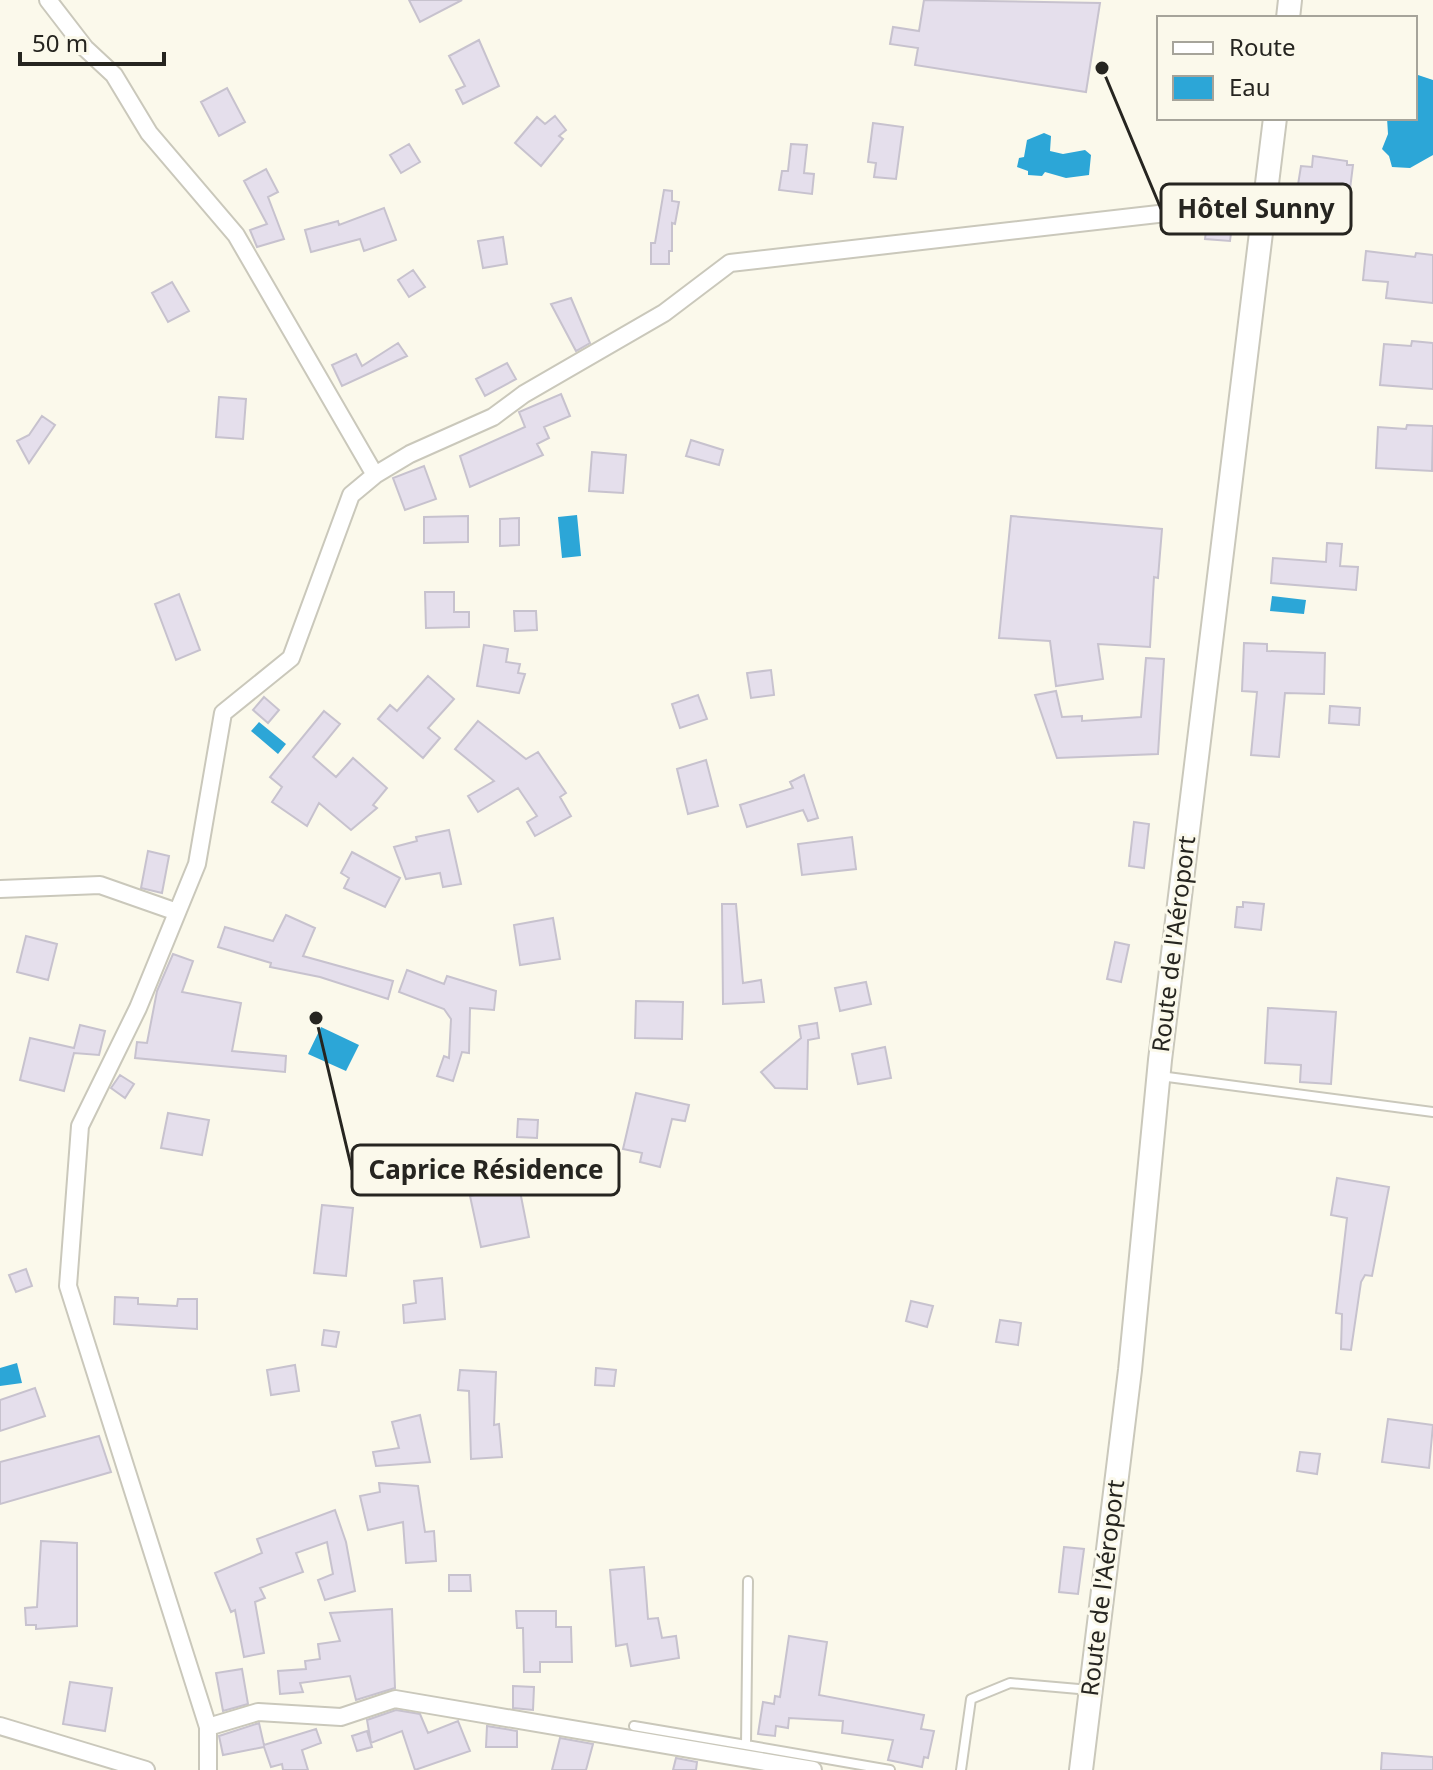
<svg xmlns="http://www.w3.org/2000/svg" width="1433" height="1770" font-family="'Noto Sans',sans-serif">
<style>
.water{fill:#2ca6d7}
.building{fill:#e5dfec;stroke:#c7c2ce;stroke-width:2}
.lines{fill:none;stroke-linecap:round;stroke-linejoin:round}
.lane-casing{stroke:#cac8bb;stroke-width:12}
.street-casing{stroke:#cac8bb;stroke-width:20}
.secondary-casing{stroke:#cac8bb;stroke-width:26}
.lane{stroke:#fff;stroke-width:8}
.street{stroke:#fff;stroke-width:16}
.secondary{stroke:#fff;stroke-width:22}
.labels{text-anchor:middle;stroke-width:6;stroke-linejoin:round;paint-order:stroke}
.street-label{font-size:24px;fill:#262520;stroke:#fbf9eb}
.leader{fill:none;stroke:#262520;stroke-width:3}
.callout-dot{fill:#262520;stroke:#fbf9eb;stroke-width:3}
.callout{fill:#fbf9eb;stroke:#262520;stroke-width:3}
.callout-label{font-size:26px;text-anchor:middle;font-weight:bold;fill:#262520}
</style>
<rect width="100%" height="100%" fill="#fbf9eb"/>
<path class="water" d="M 1415,74 L 1433,80 L 1433,155 L 1410,168 L 1392,167 L 1389,156 L 1382,149 L 1388,134 L 1387,118 L 1415,118 Z
M 1044,133 L 1051,136 L 1050,151 L 1063,154 L 1085,150 L 1091,155 L 1089,175 L 1066,178 L 1045,172 L 1042,176 L 1028,175 L 1028,171 L 1017,167 L 1019,158 L 1024,157 L 1027,140 Z
M 577,515 L 581,556 L 562,558 L 558,517 Z
M 1272,596 L 1306,600 L 1304,614 L 1270,611 Z
M 259,722 L 286,744 L 278,754 L 251,731 Z
M 321,1027 L 359,1045 L 346,1071 L 308,1054 Z
M 17,1363 L 22,1383 L 0,1386 L 0,1368 Z"/>
<path class="building" d="M 409,0 L 462,0 L 420,22 Z
M 924,0 L 1100,3 L 1086,92 L 915,65 L 918,48 L 890,44 L 893,27 L 919,31 Z
M 479,40 L 499,86 L 463,104 L 456,90 L 465,86 L 449,56 Z
M 227,88 L 245,122 L 219,136 L 201,102 Z
M 555,116 L 566,130 L 559,136 L 563,139 L 541,166 L 515,143 L 537,117 L 545,124 Z
M 873,123 L 903,127 L 896,179 L 874,177 L 876,163 L 868,162 Z
M 409,144 L 420,162 L 401,173 L 390,155 Z
M 791,144 L 807,145 L 804,173 L 814,174 L 812,194 L 779,190 L 782,171 L 788,171 Z
M 1313,156 L 1347,161 L 1347,165 L 1353,165 L 1348,205 L 1324,202 L 1323,207 L 1308,206 L 1309,198 L 1296,197 L 1301,166 L 1312,167 Z
M 266,169 L 278,192 L 268,197 L 284,239 L 257,247 L 250,230 L 267,224 L 244,181 Z
M 664,190 L 672,191 L 672,201 L 679,202 L 675,224 L 672,223 L 672,251 L 669,251 L 669,264 L 651,264 L 651,243 L 655,243 Z
M 384,208 L 396,240 L 364,251 L 360,239 L 311,252 L 305,230 L 338,221 L 339,225 Z
M 1207,223 L 1232,225 L 1230,241 L 1205,239 Z
M 503,237 L 507,264 L 483,268 L 478,241 Z
M 1366,251 L 1415,257 L 1416,253 L 1433,255 L 1433,303 L 1386,298 L 1388,282 L 1363,280 Z
M 413,270 L 425,287 L 409,297 L 398,280 Z
M 172,282 L 189,311 L 168,322 L 152,293 Z
M 571,298 L 590,343 L 576,351 L 551,304 Z
M 1412,341 L 1433,343 L 1433,389 L 1380,385 L 1384,344 L 1411,346 Z
M 398,343 L 407,356 L 342,386 L 332,365 L 356,354 L 362,366 Z
M 507,363 L 516,379 L 485,396 L 476,379 Z
M 561,394 L 570,416 L 544,427 L 549,438 L 537,444 L 543,455 L 470,487 L 460,456 L 525,427 L 519,412 Z
M 219,397 L 246,399 L 243,439 L 216,437 Z
M 42,416 L 55,425 L 29,463 L 17,441 L 29,435 Z
M 1407,425 L 1433,426 L 1432,471 L 1376,468 L 1378,427 L 1406,429 Z
M 691,440 L 723,450 L 719,465 L 686,456 Z
M 592,452 L 626,455 L 623,493 L 589,491 Z
M 424,466 L 436,499 L 405,510 L 393,478 Z
M 468,516 L 468,542 L 424,543 L 424,517 Z
M 1011,516 L 1162,529 L 1158,578 L 1154,577 L 1150,647 L 1098,644 L 1103,679 L 1056,686 L 1050,641 L 999,638 Z
M 519,518 L 519,545 L 500,546 L 500,519 Z
M 1327,543 L 1342,544 L 1340,566 L 1358,567 L 1356,590 L 1271,583 L 1273,558 L 1326,562 Z
M 425,592 L 454,592 L 454,612 L 469,612 L 469,627 L 426,628 Z
M 179,594 L 200,650 L 176,660 L 155,604 Z
M 514,611 L 536,611 L 537,630 L 515,631 Z
M 1244,643 L 1267,644 L 1267,651 L 1325,653 L 1324,694 L 1285,693 L 1279,757 L 1251,755 L 1257,692 L 1242,691 Z
M 484,645 L 508,649 L 506,662 L 520,664 L 518,673 L 525,674 L 519,693 L 477,686 Z
M 1146,658 L 1164,659 L 1158,754 L 1057,758 L 1035,695 L 1056,691 L 1062,717 L 1082,716 L 1082,721 L 1141,717 Z
M 771,670 L 774,695 L 751,698 L 747,673 Z
M 428,676 L 454,699 L 428,728 L 440,738 L 423,758 L 378,719 L 390,705 L 397,711 Z
M 698,695 L 707,719 L 680,728 L 672,704 Z
M 264,697 L 279,710 L 268,723 L 253,710 Z
M 1330,706 L 1360,708 L 1359,725 L 1329,723 Z
M 324,711 L 340,724 L 313,757 L 336,777 L 353,758 L 387,788 L 373,805 L 377,808 L 351,830 L 319,803 L 307,826 L 272,802 L 282,787 L 270,777 Z
M 478,721 L 526,759 L 538,752 L 566,793 L 560,797 L 571,816 L 535,836 L 527,822 L 537,816 L 518,788 L 478,812 L 468,796 L 494,781 L 455,749 Z
M 706,760 L 718,806 L 688,814 L 677,769 Z
M 804,775 L 818,818 L 808,821 L 803,810 L 747,827 L 740,805 L 793,788 L 790,782 Z
M 1134,822 L 1149,824 L 1144,868 L 1129,866 Z
M 449,830 L 461,884 L 443,887 L 440,873 L 406,879 L 394,847 L 417,841 L 416,837 Z
M 852,837 L 856,869 L 802,875 L 798,844 Z
M 148,851 L 169,856 L 162,893 L 141,888 Z
M 352,852 L 400,878 L 385,907 L 344,888 L 349,878 L 341,873 Z
M 1243,902 L 1264,904 L 1261,930 L 1235,927 L 1237,907 L 1243,907 Z
M 722,904 L 736,904 L 743,983 L 761,980 L 764,1002 L 723,1004 Z
M 286,915 L 315,928 L 303,956 L 393,981 L 388,999 L 320,977 L 270,967 L 271,963 L 218,947 L 225,927 L 273,941 Z
M 553,918 L 560,959 L 520,965 L 514,925 Z
M 26,936 L 57,944 L 48,980 L 17,972 Z
M 1115,942 L 1129,945 L 1121,982 L 1107,979 Z
M 173,954 L 193,961 L 182,992 L 241,1003 L 232,1051 L 286,1056 L 285,1072 L 135,1058 L 137,1042 L 147,1043 L 157,991 Z
M 407,970 L 444,984 L 447,976 L 496,991 L 494,1010 L 470,1008 L 469,1053 L 462,1052 L 453,1081 L 437,1076 L 444,1056 L 449,1058 L 451,1019 L 444,1009 L 399,992 Z
M 866,982 L 871,1004 L 840,1011 L 835,988 Z
M 636,1001 L 683,1002 L 682,1039 L 635,1038 Z
M 1268,1008 L 1336,1012 L 1331,1084 L 1300,1082 L 1301,1065 L 1265,1063 Z
M 817,1023 L 819,1038 L 808,1040 L 807,1089 L 775,1088 L 761,1072 L 801,1038 L 799,1026 Z
M 80,1025 L 105,1031 L 99,1055 L 74,1053 L 64,1091 L 20,1080 L 30,1038 L 74,1048 Z
M 885,1047 L 891,1078 L 858,1084 L 852,1054 Z
M 120,1075 L 134,1084 L 125,1098 L 111,1088 Z
M 636,1093 L 689,1105 L 685,1121 L 672,1119 L 660,1167 L 640,1162 L 642,1153 L 623,1149 Z
M 168,1113 L 209,1120 L 202,1155 L 161,1148 Z
M 518,1119 L 538,1120 L 537,1138 L 517,1137 Z
M 1337,1178 L 1389,1187 L 1372,1276 L 1365,1275 L 1361,1282 L 1351,1350 L 1341,1349 L 1342,1314 L 1336,1313 L 1347,1218 L 1331,1215 Z
M 519,1186 L 529,1237 L 481,1247 L 470,1196 Z
M 322,1205 L 353,1208 L 346,1276 L 314,1273 Z
M 26,1269 L 32,1286 L 16,1292 L 9,1275 Z
M 442,1278 L 445,1319 L 404,1323 L 403,1305 L 416,1303 L 414,1281 Z
M 115,1297 L 138,1298 L 138,1304 L 177,1306 L 178,1299 L 197,1299 L 197,1329 L 114,1324 Z
M 911,1301 L 933,1306 L 927,1327 L 906,1321 Z
M 1000,1320 L 1021,1323 L 1018,1345 L 996,1342 Z
M 324,1330 L 339,1332 L 336,1347 L 322,1345 Z
M 295,1365 L 299,1391 L 271,1395 L 267,1370 Z
M 596,1368 L 616,1370 L 614,1386 L 595,1385 Z
M 460,1370 L 496,1372 L 494,1425 L 499,1424 L 502,1457 L 471,1459 L 469,1391 L 458,1390 Z
M 35,1388 L 45,1416 L 0,1431 L 0,1400 Z
M 420,1415 L 430,1462 L 376,1466 L 373,1452 L 399,1448 L 392,1422 Z
M 1388,1419 L 1433,1425 L 1429,1468 L 1382,1462 Z
M 99,1436 L 111,1472 L 0,1504 L 0,1462 Z
M 1300,1452 L 1320,1454 L 1317,1474 L 1297,1471 Z
M 379,1483 L 418,1486 L 425,1532 L 434,1531 L 436,1561 L 406,1563 L 403,1522 L 368,1530 L 360,1496 L 380,1492 Z
M 335,1510 L 346,1542 L 355,1591 L 325,1600 L 318,1580 L 333,1574 L 327,1542 L 296,1553 L 303,1572 L 260,1588 L 265,1598 L 255,1602 L 264,1653 L 244,1657 L 235,1610 L 231,1612 L 215,1573 L 262,1553 L 257,1539 Z
M 41,1541 L 77,1543 L 77,1626 L 36,1629 L 36,1625 L 26,1625 L 25,1608 L 37,1607 Z
M 1064,1547 L 1084,1549 L 1078,1594 L 1059,1592 Z
M 644,1567 L 648,1619 L 658,1618 L 662,1638 L 676,1636 L 679,1658 L 631,1666 L 627,1644 L 616,1646 L 610,1570 Z
M 449,1575 L 470,1575 L 471,1591 L 449,1591 Z
M 392,1609 L 395,1688 L 356,1700 L 350,1676 L 300,1683 L 303,1692 L 280,1694 L 278,1671 L 306,1669 L 305,1661 L 320,1659 L 318,1644 L 340,1641 L 330,1613 Z
M 516,1611 L 556,1611 L 556,1627 L 571,1627 L 572,1662 L 540,1662 L 540,1672 L 524,1672 L 523,1628 L 517,1628 Z
M 789,1636 L 827,1642 L 819,1695 L 924,1715 L 921,1729 L 934,1731 L 928,1758 L 924,1757 L 922,1767 L 888,1760 L 893,1740 L 842,1733 L 843,1721 L 789,1718 L 788,1728 L 776,1726 L 775,1736 L 758,1734 L 763,1702 L 774,1704 L 775,1696 L 780,1697 Z
M 242,1669 L 248,1704 L 223,1711 L 216,1673 Z
M 70,1682 L 112,1688 L 105,1731 L 63,1724 Z
M 513,1686 L 534,1687 L 533,1710 L 513,1708 Z
M 396,1710 L 420,1714 L 428,1733 L 458,1721 L 470,1751 L 415,1770 L 402,1731 L 371,1743 L 367,1720 Z
M 259,1723 L 264,1745 L 316,1729 L 321,1743 L 302,1750 L 308,1770 L 283,1770 L 282,1764 L 271,1767 L 264,1747 L 223,1755 L 219,1736 Z
M 487,1726 L 517,1731 L 517,1747 L 486,1747 Z
M 367,1731 L 372,1747 L 357,1751 L 352,1736 Z
M 560,1738 L 593,1744 L 586,1770 L 552,1770 Z
M 1382,1753 L 1433,1757 L 1433,1770 L 1381,1770 Z
M 676,1758 L 697,1762 L 696,1770 L 673,1770 Z"/>
<g class="lines">
<g class="lane-casing">
<path id="lane" d="M 1160,1076 L 1433,1112
M 748,1581 L 746,1745 L 890,1770
M 634,1726 L 746,1745
M 961,1770 L 971,1699 L 1010,1683 L 1090,1690"/>
</g>
<g class="street-casing">
<path id="street" d="M 48,0 L 85,48 L 114,75 L 149,133 L 236,235 L 375,475
M 0,889 L 100,885 L 177,912
M 0,1726 L 146,1770
M 208,1727 L 208,1770
M 813,1770 L 395,1699 L 341,1717 L 258,1712 L 208,1727 L 68,1286 L 80,1126 L 138,1008 L 197,864 L 223,713 L 291,658 L 351,495 L 375,475 L 410,454 L 493,417 L 524,394 L 664,313 L 730,263 L 1263,202"/>
</g>
<g class="secondary-casing">
<path id="secondary" d="M 1288,18 L 1290,0
M 1081,1770 L 1130,1370 L 1160,1060 L 1275,118"/>
</g>
<use href="#lane" class="lane"/>
<use href="#street" class="street"/>
<use href="#secondary" class="secondary"/>
</g>
<g class="labels">
<g class="street-label">
<text transform="translate(1174 944) rotate(-83)" y="8">Route de l'Aéroport</text>
<text transform="translate(1103 1588) rotate(-83)" y="8">Route de l'Aéroport</text>
</g>
</g>
<path class="leader" d="M1102 68L1161 209M316 1018L352 1170"/>
<g class="callout-dot">
<circle cx="1102" cy="68" r="8"/>
<circle cx="316" cy="1018" r="8"/>
</g>
<g class="callout">
<rect x="1161" y="184" width="190" height="50" rx="8"/>
<rect x="352" y="1145" width="267" height="50" rx="8"/>
</g>
<g class="callout-label">
<text x="1256" y="218">Hôtel Sunny</text>
<text x="486" y="1179">Caprice Résidence</text>
</g>
<rect x="1157" y="16" width="260" height="104" fill="#fbf9eb" stroke="#a6a49a" stroke-width="2"/>
<rect x="1173" y="42" width="40" height="12" fill="#ffffff" stroke="#a6a49a" stroke-width="2"/>
<text x="1229" y="56" font-size="24" fill="#262520">Route</text>
<rect x="1173" y="76" width="40" height="24" fill="#2ca6d7" stroke="#a6a49a" stroke-width="2"/>
<text x="1229" y="96" font-size="24" fill="#262520">Eau</text>
<path d="M20 52v12h144v-12" fill="none" stroke="#262520" stroke-width="4"/>
<text x="32" y="52" font-size="24" fill="#262520" stroke="#fbf9eb" stroke-width="6" paint-order="stroke">50 m</text>
</svg>
